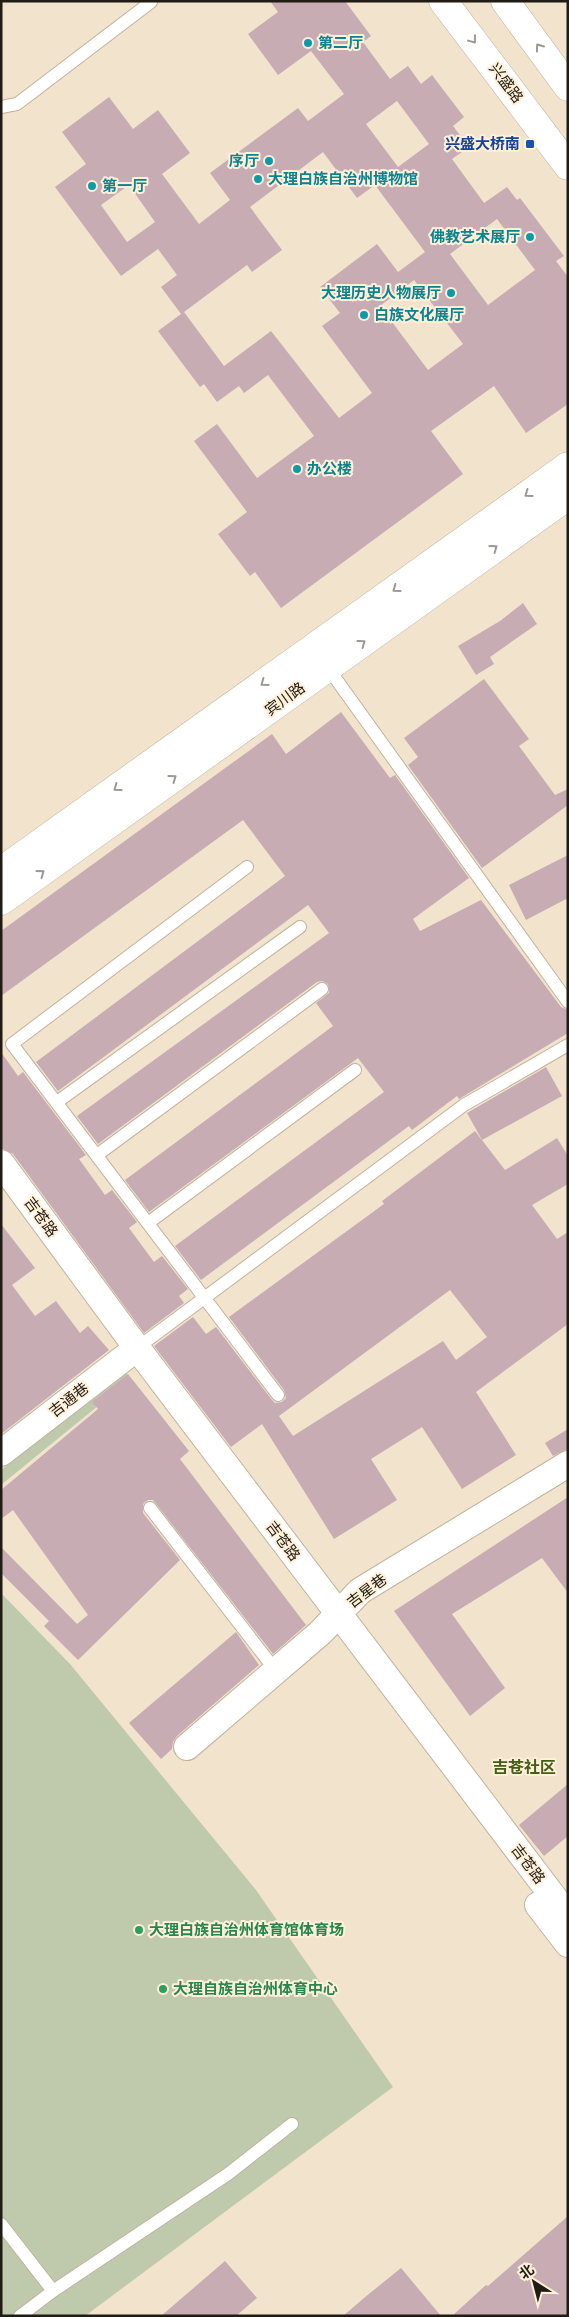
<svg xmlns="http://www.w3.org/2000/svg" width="569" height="2317" font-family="'Public Sans','Noto Sans SC',sans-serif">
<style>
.green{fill:#bfcaad}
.building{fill:#c8acb4;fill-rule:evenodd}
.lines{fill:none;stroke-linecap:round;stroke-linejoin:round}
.service-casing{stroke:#c0b39d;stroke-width:14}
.minor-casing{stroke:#c0b39d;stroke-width:28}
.tertiary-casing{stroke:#c0b39d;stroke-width:29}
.secondary-casing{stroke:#c0b39d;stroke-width:29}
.service{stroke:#fff;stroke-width:12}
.minor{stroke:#fff;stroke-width:26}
.tertiary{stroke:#fff;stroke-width:28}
.secondary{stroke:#fff;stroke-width:28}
.oneway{stroke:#9b9895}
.culture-dot{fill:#0f9aa8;stroke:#fef0d9;stroke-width:2}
.transit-dot{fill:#1a4fb4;stroke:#fef0d9;stroke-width:2}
.leisure-dot{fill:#2e9e5b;stroke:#fef0d9;stroke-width:2}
.labels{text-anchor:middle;stroke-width:4;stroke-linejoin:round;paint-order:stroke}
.culture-label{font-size:15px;font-weight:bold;fill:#0d838f;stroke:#fef0d9;text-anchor:start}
.street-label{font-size:15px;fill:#201b13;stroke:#fef0d9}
.transit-label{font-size:15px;font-weight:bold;fill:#164399;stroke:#fef0d9;text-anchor:end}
.leisure-label{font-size:15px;font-weight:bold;fill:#27864d;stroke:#fef0d9;text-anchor:start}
.neighbourhood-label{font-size:16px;font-weight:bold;fill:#445d17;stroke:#fef0d9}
</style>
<rect width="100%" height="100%" fill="#f1e3cc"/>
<path class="green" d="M 124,1370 L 131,1379 L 1,1485 L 1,1470 Z
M 1,1593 L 70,1664 L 256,1890 L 393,2087 L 85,2316 L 1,2316 Z"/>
<path class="building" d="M 270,1 L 345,1 L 371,36 L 363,42 L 390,79 L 408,66 L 421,84 L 432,75 L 464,117 L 453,126 L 469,147 L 452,159 L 484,203 L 507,187 L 517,200 L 520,198 L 564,256 L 556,261 L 568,277 L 568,404 L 526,433 L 494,386 L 431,431 L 463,474 L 281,608 L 255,572 L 250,576 L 218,534 L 247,512 L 194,441 L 217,424 L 257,478 L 314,436 L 268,375 L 244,393 L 239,386 L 217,402 L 204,384 L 200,387 L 158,331 L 181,314 L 161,287 L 177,275 L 158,249 L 121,276 L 55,187 L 86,164 L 62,132 L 109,97 L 133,129 L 158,110 L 190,153 L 162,174 L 199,224 L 230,200 L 210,173 L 298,108 L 308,121 L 344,94 L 311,51 L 278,75 L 248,34 L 278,12 ZM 397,101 L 429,144 L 398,167 L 366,124 ZM 323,152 L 357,198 L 375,185 L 425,252 L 398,272 L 377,244 L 320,287 L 340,313 L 322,326 L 372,393 L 339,418 L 271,331 L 224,366 L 184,312 L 247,265 L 252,272 L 282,250 L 250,207 ZM 129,185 L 155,222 L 127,242 L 101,205 ZM 497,219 L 535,270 L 488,305 L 450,254 ZM 414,280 L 463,344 L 428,370 L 380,306 Z
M 523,603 L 537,624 L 490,657 L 494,664 L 476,675 L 458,646 L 500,621 Z
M 484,679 L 529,739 L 519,746 L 555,795 L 568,789 L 568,805 L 482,868 L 408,765 L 418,757 L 404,738 Z
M 341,712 L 390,778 L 395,775 L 469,878 L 413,919 L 420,931 L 481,900 L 561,1007 L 568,1010 L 568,1033 L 459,1099 L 457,1096 L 412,1130 L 409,1126 L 201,1280 L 175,1246 L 384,1092 L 358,1058 L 149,1212 L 125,1180 L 333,1026 L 316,1003 L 329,993 L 328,984 L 322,981 L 317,982 L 98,1144 L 77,1116 L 329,933 L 308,905 L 58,1091 L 36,1062 L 285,876 L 243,820 L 1,996 L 1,931 L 272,734 L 286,754 Z
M 568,855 L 568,898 L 526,920 L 509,885 Z
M 1,1052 L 18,1076 L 23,1072 L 86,1155 L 79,1159 L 105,1195 L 112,1190 L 137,1222 L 129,1228 L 154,1262 L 162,1256 L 188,1289 L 179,1296 L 184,1303 L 144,1333 L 13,1154 L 1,1148 Z
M 546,1067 L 562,1096 L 482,1140 L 467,1113 Z
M 475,1131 L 505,1170 L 557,1138 L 568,1156 L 568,1184 L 532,1205 L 557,1239 L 568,1232 L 568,1324 L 476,1392 L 516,1455 L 462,1489 L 422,1427 L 371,1459 L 397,1500 L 334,1539 L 262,1424 L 231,1447 L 154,1346 L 193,1317 L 206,1334 L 216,1327 L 272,1400 L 275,1403 L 282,1402 L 286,1398 L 284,1390 L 229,1317 L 384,1204 L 382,1201 ZM 450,1290 L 487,1337 L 456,1360 L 443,1341 L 293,1436 L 279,1416 Z
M 1,1224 L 35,1268 L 12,1285 L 35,1316 L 56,1301 L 80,1333 L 88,1326 L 109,1350 L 1,1434 Z
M 128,1374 L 189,1451 L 180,1459 L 306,1625 L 273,1654 L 153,1500 L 148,1500 L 143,1504 L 143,1513 L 180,1560 L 78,1660 L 44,1626 L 49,1621 L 1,1573 L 1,1547 L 77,1624 L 88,1615 L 13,1510 L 1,1519 L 1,1490 L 98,1409 L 92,1402 Z
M 568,1429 L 568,1449 L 553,1456 L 545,1443 Z
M 568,1497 L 568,1593 L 542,1558 L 452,1614 L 505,1688 L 470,1716 L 394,1611 Z
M 236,1632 L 259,1665 L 177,1736 L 173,1742 L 172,1749 L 161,1759 L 129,1723 Z
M 568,1784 L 568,1836 L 544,1856 L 519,1825 Z
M 568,2216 L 568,2316 L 452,2316 L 486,2285 L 488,2286 Z
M 225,2261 L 257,2298 L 236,2316 L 161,2316 Z
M 401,2268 L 441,2316 L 343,2316 L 364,2298 Z"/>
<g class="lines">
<g class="service-casing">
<path id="service" d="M 1,107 L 17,104 L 151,2
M 328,668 L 568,1002
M 247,867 L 12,1044 L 278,1395
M 57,1102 L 300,927
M 97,1155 L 322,989
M 148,1223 L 355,1070
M 137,1348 L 464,1105 L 568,1045
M 150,1508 L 276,1671
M 1,2224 L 53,2291
M 20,2316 L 53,2291 L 228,2174 L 292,2124"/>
</g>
<g class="minor-casing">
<path id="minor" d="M 1,1163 L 137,1348 L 568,1916
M 1,1453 L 137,1348
M 187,1747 L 320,1633 L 360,1591 L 568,1464
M 538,1905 L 568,1944"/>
</g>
<g class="tertiary-casing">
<path id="tertiary" d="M 443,1 L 568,166
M 505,1 L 568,87"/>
</g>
<g class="secondary-casing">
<path id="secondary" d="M 1,871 L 568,466
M 1,901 L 568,496"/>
</g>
<use href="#service" class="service"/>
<use href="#minor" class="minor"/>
<use href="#tertiary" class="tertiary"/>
<use href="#secondary" class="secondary"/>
</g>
<defs><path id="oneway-chevron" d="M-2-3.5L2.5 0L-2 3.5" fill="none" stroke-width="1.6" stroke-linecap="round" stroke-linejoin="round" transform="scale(1.25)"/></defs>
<g class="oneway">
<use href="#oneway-chevron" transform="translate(473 40) rotate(53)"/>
<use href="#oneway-chevron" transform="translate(539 47) rotate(-126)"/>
<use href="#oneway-chevron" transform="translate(528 494) rotate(144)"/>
<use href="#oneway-chevron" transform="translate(494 548) rotate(-36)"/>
<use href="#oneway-chevron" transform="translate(396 589) rotate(144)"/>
<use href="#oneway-chevron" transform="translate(362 643) rotate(-36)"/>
<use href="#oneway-chevron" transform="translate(264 683) rotate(144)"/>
<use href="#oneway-chevron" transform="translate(173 778) rotate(-36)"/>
<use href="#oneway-chevron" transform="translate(117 788) rotate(144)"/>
<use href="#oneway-chevron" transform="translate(41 873) rotate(-36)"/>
</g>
<g class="culture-dot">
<circle cx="308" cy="43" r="5"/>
<circle cx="269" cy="161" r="5"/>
<circle cx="258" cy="179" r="5"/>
<circle cx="92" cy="186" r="5"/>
<circle cx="530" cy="237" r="5"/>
<circle cx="451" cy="293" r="5"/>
<circle cx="364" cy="315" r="5"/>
<circle cx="297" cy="469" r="5"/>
</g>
<rect class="transit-dot" x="525" y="139" width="10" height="10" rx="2.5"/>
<g class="leisure-dot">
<circle cx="139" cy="1930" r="5"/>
<circle cx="163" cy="1989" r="5"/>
</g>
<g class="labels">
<g class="culture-label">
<text x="318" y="48">第二厅</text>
<text x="259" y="166" text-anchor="end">序厅</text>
<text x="268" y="184">大理白族自治州博物馆</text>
<text x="102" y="191">第一厅</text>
<text x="520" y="242" text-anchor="end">佛教艺术展厅</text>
<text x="441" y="298" text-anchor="end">大理历史人物展厅</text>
<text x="374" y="320">白族文化展厅</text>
<text x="307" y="474">办公楼</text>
</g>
<g class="street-label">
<text transform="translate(506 83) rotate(53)" y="5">兴盛路</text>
<text transform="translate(285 699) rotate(-36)" y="5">宾川路</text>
<text transform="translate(41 1217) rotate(54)" y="5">吉苍路</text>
<text transform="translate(69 1400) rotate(-38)" y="5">吉通巷</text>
<text transform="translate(283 1541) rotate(53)" y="5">吉苍路</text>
<text transform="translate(367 1591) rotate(-37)" y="5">吉星巷</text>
<text transform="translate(528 1864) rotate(53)" y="5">吉苍路</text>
</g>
<g class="transit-label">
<text x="520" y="149">兴盛大桥南</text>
</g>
<g class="leisure-label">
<text x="149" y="1935">大理白族自治州体育馆体育场</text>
<text x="173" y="1994">大理自族自治州体育中心</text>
</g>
<g class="neighbourhood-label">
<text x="524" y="1773">吉苍社区</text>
</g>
</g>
<rect width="569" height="2317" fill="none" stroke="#201b13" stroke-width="5"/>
<g transform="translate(534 2282) rotate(324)" stroke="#fef0d9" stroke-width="4" paint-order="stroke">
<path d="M0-4L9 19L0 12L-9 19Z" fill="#201b13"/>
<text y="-8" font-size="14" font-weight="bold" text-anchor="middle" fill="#201b13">北</text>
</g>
</svg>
